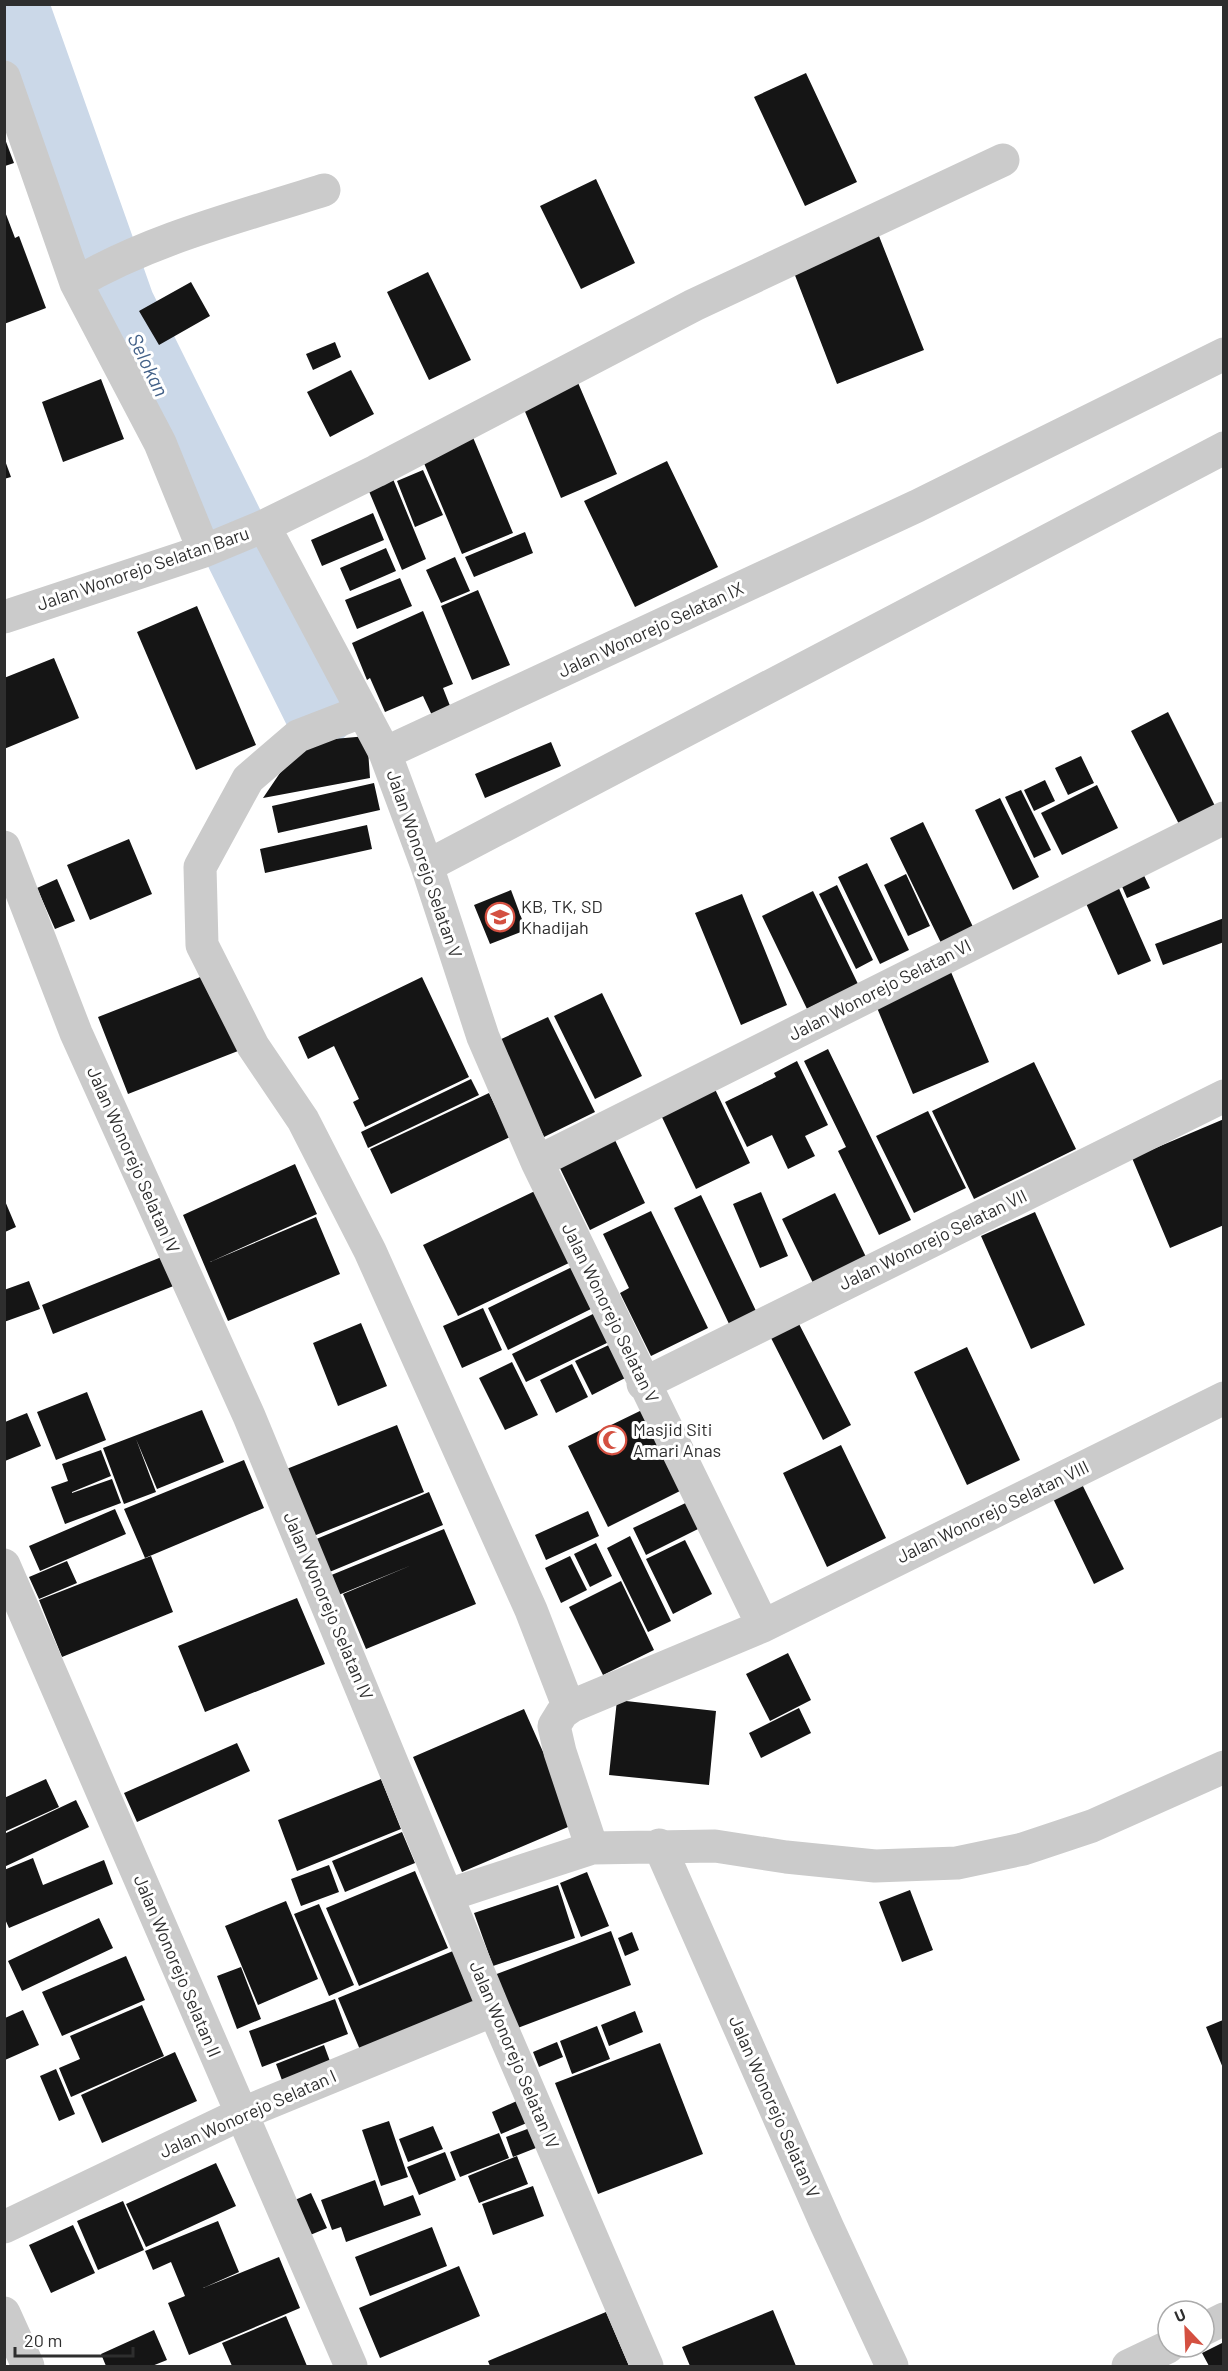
<svg xmlns="http://www.w3.org/2000/svg" width="1228" height="2371" font-family="Barlow,sans-serif">
<style>
.lines{fill:none;stroke-linecap:round;stroke-linejoin:round}
.river{stroke:#cbd8e8;stroke-width:72}
.building{fill:#151515}
.street{stroke:#cbcbcb;stroke-width:33}
.labels{text-anchor:middle;stroke-width:6;stroke-linejoin:round;paint-order:stroke}
.street-label{font-size:18px;fill:#2e2e2e;stroke:#fff}
.poi-label{font-size:18px;fill:#2e2e2e;stroke:#fff;text-anchor:start}
.water-label{font-size:20px;font-style:italic;fill:#446289;stroke:#fff}
</style>
<rect width="100%" height="100%" fill="#fff"/>
<g class="lines">
<path class="river" d="M 12,4 L 119,306 L 320,711"/>
</g>
<path class="building" d="M 806,73 L 857,182 L 805,206 L 754,97 Z
M 5,139 L 14,163 L 5,166 Z
M 596,179 L 635,263 L 581,289 L 540,206 Z
M 4,209 L 15,238 L 19,236 L 46,308 L 4,324 Z
M 877,231 L 924,350 L 837,384 L 791,265 Z
M 428,272 L 471,360 L 429,380 L 387,292 Z
M 191,282 L 210,316 L 159,345 L 139,311 Z
M 335,342 L 341,357 L 313,370 L 306,354 Z
M 351,370 L 374,414 L 330,437 L 307,392 Z
M 576,378 L 617,474 L 561,498 L 521,402 Z
M 101,379 L 124,439 L 63,462 L 42,402 Z
M 472,435 L 513,533 L 462,554 L 421,456 Z
M 4,458 L 11,477 L 4,479 Z
M 667,461 L 718,567 L 635,607 L 584,501 Z
M 423,470 L 443,515 L 415,527 L 397,481 Z
M 393,479 L 426,559 L 402,570 L 368,489 Z
M 373,513 L 384,540 L 322,566 L 311,540 Z
M 525,532 L 533,553 L 474,577 L 465,557 Z
M 386,548 L 396,571 L 350,591 L 340,568 Z
M 455,557 L 470,591 L 441,603 L 426,570 Z
M 400,578 L 412,606 L 357,629 L 345,600 Z
M 478,590 L 510,665 L 472,680 L 441,606 Z
M 197,606 L 256,745 L 196,770 L 137,632 Z
M 423,611 L 453,684 L 443,688 L 454,716 L 436,724 L 423,696 L 385,712 L 370,678 L 367,680 L 352,643 Z
M 54,658 L 79,718 L 4,749 L 4,678 Z
M 1168,712 L 1217,810 L 1181,828 L 1131,731 Z
M 367,736 L 370,778 L 263,798 L 301,742 Z
M 551,742 L 561,766 L 485,798 L 475,774 Z
M 1081,756 L 1094,783 L 1068,795 L 1055,768 Z
M 1045,780 L 1055,801 L 1034,811 L 1024,790 Z
M 374,783 L 380,810 L 278,833 L 272,806 Z
M 1097,785 L 1118,828 L 1062,855 L 1041,813 Z
M 1021,790 L 1051,850 L 1034,858 L 1005,797 Z
M 1000,798 L 1039,877 L 1013,890 L 975,810 Z
M 923,822 L 974,929 L 942,945 L 890,838 Z
M 367,825 L 372,849 L 265,873 L 260,849 Z
M 129,839 L 152,894 L 90,920 L 67,865 Z
M 867,863 L 909,950 L 880,964 L 838,877 Z
M 1139,865 L 1150,888 L 1127,898 L 1117,875 Z
M 906,874 L 930,926 L 908,936 L 884,885 Z
M 57,879 L 75,921 L 55,929 L 37,888 Z
M 1117,884 L 1151,961 L 1118,975 L 1084,899 Z
M 837,885 L 873,960 L 856,969 L 819,894 Z
M 511,890 L 526,930 L 490,944 L 474,905 Z
M 813,891 L 858,984 L 807,1009 L 762,916 Z
M 742,894 L 787,1005 L 741,1025 L 695,913 Z
M 1224,918 L 1224,942 L 1163,965 L 1155,944 Z
M 951,972 L 989,1062 L 913,1094 L 875,1003 Z
M 208,974 L 238,1051 L 128,1094 L 98,1017 Z
M 422,977 L 469,1077 L 365,1127 L 353,1102 L 359,1099 L 334,1046 L 308,1059 L 298,1037 Z
M 602,993 L 642,1076 L 595,1099 L 554,1016 Z
M 548,1017 L 595,1112 L 544,1137 L 497,1041 Z
M 828,1049 L 911,1220 L 879,1235 L 838,1151 L 846,1147 L 804,1061 Z
M 797,1061 L 828,1125 L 805,1136 L 815,1156 L 788,1169 L 772,1135 L 747,1147 L 725,1102 L 776,1077 L 774,1073 Z
M 1034,1062 L 1076,1149 L 974,1199 L 932,1111 Z
M 471,1079 L 479,1095 L 368,1148 L 361,1132 Z
M 714,1087 L 750,1163 L 696,1189 L 660,1113 Z
M 489,1093 L 510,1137 L 391,1194 L 370,1149 Z
M 928,1111 L 966,1188 L 914,1213 L 876,1136 Z
M 1224,1119 L 1224,1225 L 1170,1248 L 1132,1158 Z
M 614,1138 L 645,1203 L 590,1230 L 558,1164 Z
M 295,1164 L 317,1214 L 210,1262 L 316,1217 L 340,1274 L 228,1321 L 183,1215 Z
M 537,1190 L 571,1262 L 458,1316 L 423,1245 Z
M 761,1192 L 788,1256 L 760,1268 L 733,1204 Z
M 835,1193 L 866,1257 L 813,1283 L 782,1219 Z
M 701,1195 L 757,1313 L 730,1326 L 674,1208 Z
M 5,1201 L 16,1227 L 5,1232 Z
M 651,1211 L 708,1328 L 651,1356 L 620,1293 L 629,1288 L 603,1234 Z
M 1035,1212 L 1085,1325 L 1031,1349 L 981,1236 Z
M 164,1256 L 176,1285 L 53,1334 L 42,1305 Z
M 572,1267 L 593,1308 L 508,1350 L 488,1308 Z
M 29,1281 L 40,1309 L 4,1322 L 4,1290 Z
M 483,1308 L 502,1350 L 462,1368 L 443,1326 Z
M 597,1312 L 611,1341 L 526,1382 L 512,1354 Z
M 798,1322 L 851,1425 L 823,1440 L 770,1336 Z
M 361,1323 L 387,1386 L 338,1406 L 313,1343 Z
M 613,1343 L 629,1376 L 592,1395 L 575,1361 Z
M 967,1347 L 1020,1460 L 967,1485 L 914,1372 Z
M 512,1362 L 538,1415 L 505,1430 L 479,1378 Z
M 572,1364 L 588,1397 L 556,1413 L 540,1380 Z
M 87,1392 L 106,1440 L 56,1460 L 37,1412 Z
M 644,1409 L 684,1489 L 608,1527 L 568,1446 Z
M 202,1410 L 224,1462 L 157,1489 L 136,1439 L 156,1492 L 124,1504 L 103,1448 Z
M 27,1413 L 41,1446 L 5,1461 L 5,1422 Z
M 397,1425 L 424,1492 L 311,1537 L 284,1470 Z
M 841,1445 L 886,1538 L 827,1567 L 783,1473 Z
M 101,1450 L 111,1476 L 72,1492 L 72,1493 L 112,1479 L 121,1503 L 65,1524 L 51,1487 L 68,1481 L 62,1464 Z
M 244,1460 L 264,1508 L 145,1558 L 124,1509 Z
M 1076,1472 L 1124,1569 L 1094,1584 L 1047,1486 Z
M 429,1492 L 443,1525 L 327,1573 L 314,1540 Z
M 694,1499 L 706,1525 L 646,1555 L 633,1528 Z
M 115,1509 L 126,1534 L 40,1571 L 29,1546 Z
M 588,1511 L 599,1536 L 546,1560 L 535,1535 Z
M 444,1529 L 476,1604 L 366,1649 L 343,1594 L 412,1565 L 336,1596 L 329,1576 Z
M 630,1536 L 671,1621 L 648,1632 L 607,1548 Z
M 685,1540 L 712,1594 L 673,1614 L 646,1559 Z
M 596,1543 L 612,1576 L 590,1587 L 574,1554 Z
M 151,1556 L 173,1612 L 62,1657 L 39,1600 Z
M 570,1556 L 587,1590 L 561,1603 L 545,1568 Z
M 67,1561 L 77,1583 L 39,1599 L 29,1577 Z
M 621,1581 L 654,1650 L 603,1675 L 569,1607 Z
M 297,1598 L 325,1664 L 205,1712 L 178,1646 Z
M 788,1653 L 811,1700 L 770,1721 L 746,1674 Z
M 617,1700 L 716,1711 L 709,1785 L 609,1775 Z
M 799,1708 L 811,1733 L 761,1758 L 749,1733 Z
M 524,1709 L 575,1824 L 462,1872 L 413,1757 Z
M 237,1743 L 250,1771 L 137,1822 L 124,1793 Z
M 46,1779 L 59,1807 L 4,1832 L 4,1798 Z
M 381,1779 L 401,1829 L 297,1871 L 278,1820 Z
M 76,1800 L 89,1827 L 4,1867 L 4,1834 Z
M 402,1832 L 415,1863 L 345,1892 L 332,1861 Z
M 33,1858 L 43,1885 L 104,1860 L 113,1884 L 9,1928 L 4,1917 L 4,1870 Z
M 329,1865 L 339,1892 L 301,1906 L 291,1879 Z
M 415,1871 L 448,1948 L 359,1986 L 326,1908 Z
M 587,1872 L 609,1926 L 581,1937 L 560,1883 Z
M 558,1885 L 575,1938 L 493,1966 L 474,1913 Z
M 910,1890 L 933,1950 L 902,1962 L 879,1902 Z
M 286,1901 L 318,1979 L 258,2005 L 225,1926 Z
M 319,1904 L 354,1985 L 329,1996 L 294,1914 Z
M 99,1918 L 113,1948 L 22,1991 L 8,1961 Z
M 611,1931 L 631,1985 L 515,2029 L 494,1975 Z
M 632,1932 L 639,1950 L 625,1956 L 618,1938 Z
M 453,1951 L 475,2005 L 361,2052 L 338,1998 Z
M 126,1956 L 145,2000 L 62,2036 L 42,1992 Z
M 241,1967 L 261,2019 L 237,2029 L 217,1976 Z
M 335,1999 L 348,2034 L 262,2067 L 249,2031 Z
M 142,2005 L 164,2056 L 71,2097 L 59,2068 L 80,2059 L 70,2036 Z
M 23,2010 L 39,2045 L 5,2060 L 5,2018 Z
M 635,2011 L 643,2032 L 609,2046 L 601,2025 Z
M 1223,2020 L 1223,2068 L 1206,2027 Z
M 597,2026 L 610,2059 L 572,2074 L 560,2041 Z
M 557,2042 L 563,2057 L 539,2067 L 533,2052 Z
M 660,2043 L 703,2154 L 598,2194 L 555,2083 Z
M 324,2045 L 331,2064 L 283,2083 L 276,2064 Z
M 175,2052 L 197,2101 L 102,2143 L 81,2095 Z
M 56,2069 L 75,2114 L 59,2121 L 40,2076 Z
M 519,2100 L 529,2122 L 501,2134 L 492,2112 Z
M 389,2121 L 408,2177 L 381,2186 L 362,2130 Z
M 538,2125 L 546,2144 L 513,2157 L 506,2137 Z
M 433,2126 L 443,2149 L 408,2162 L 399,2139 Z
M 499,2133 L 509,2158 L 460,2177 L 450,2152 Z
M 445,2152 L 456,2180 L 419,2195 L 407,2167 Z
M 517,2156 L 528,2184 L 479,2203 L 468,2176 Z
M 216,2163 L 236,2206 L 146,2247 L 126,2204 Z
M 375,2180 L 384,2206 L 413,2195 L 421,2215 L 346,2242 L 341,2227 L 332,2230 L 321,2200 Z
M 533,2186 L 544,2216 L 493,2235 L 482,2204 Z
M 311,2193 L 327,2228 L 303,2238 L 288,2203 Z
M 123,2201 L 144,2250 L 98,2270 L 77,2221 Z
M 218,2221 L 239,2272 L 203,2288 L 279,2257 L 300,2308 L 189,2355 L 168,2303 L 185,2296 L 171,2262 L 153,2270 L 145,2251 Z
M 73,2225 L 95,2273 L 51,2293 L 29,2245 Z
M 432,2227 L 447,2266 L 370,2296 L 355,2257 Z
M 459,2266 L 480,2316 L 380,2358 L 359,2308 Z
M 773,2310 L 796,2366 L 690,2366 L 682,2347 Z
M 606,2312 L 629,2366 L 490,2366 L 488,2361 Z
M 286,2316 L 307,2366 L 232,2366 L 222,2343 Z
M 154,2330 L 167,2360 L 152,2366 L 106,2366 L 101,2354 Z
M 1224,2342 L 1224,2366 L 1209,2366 L 1202,2353 Z"/>
<g class="lines">
<path class="street" d="M 4,77 L 76,283 L 160,443 L 204,551
M 76,283 C 153,238 240,217 324,190
M 264,526 L 385,753 L 427,866 L 483,1037 L 537,1162 L 763,1626 L 572,1706 L 562,1713 L 554,1726 L 560,1752 L 592,1848 L 448,1895
M 4,617 L 204,551 L 264,526 L 376,471 L 694,305 L 1003,160
M 363,711 L 298,736 L 248,779 L 200,867 L 202,945 L 253,1046 L 303,1120 L 370,1251 L 531,1610 L 569,1708
M 385,753 L 917,506 L 1224,354
M 4,847 L 76,1033 L 249,1416 L 494,2010 L 647,2366
M 427,866 L 1224,448
M 537,1162 L 1224,818
M 643,1384 L 1224,1096
M 4,1565 L 351,2366
M 763,1626 L 1224,1398
M 659,1845 L 827,2226 L 892,2366
M 592,1848 L 715,1846 L 786,1857 L 875,1866 L 957,1863 L 1023,1849 L 1092,1826 L 1224,1767
M 4,2227 L 241,2114 L 494,2010
M 4,2313 L 28,2366
M 1204,2329 L 1224,2319
M 1128,2366 L 1168,2347"/>
</g>
<defs>
<g id="school-ring" transform="scale(1.5)"><circle r="9.5" fill="#fff" stroke="#d45041" stroke-width="1.5"/><path d="M0-5L7-2L0 1L-7-2ZM-4 1L0 2.5L4 1V4Q0 6-4 4Z" fill="#d45041"/></g>
<g id="mosque-ring" transform="scale(1.5)"><circle r="9.5" fill="#fff" stroke="#d45041" stroke-width="1.5"/><path d="M3.5-4.9A6 6 0 1 0 3.5 4.9A5 5 0 1 1 3.5-4.9Z" fill="#d45041"/></g>
</defs>
<g fill-rule="evenodd">
<use href="#school-ring" x="500" y="917"/>
<use href="#mosque-ring" x="612" y="1440"/>
</g>
<g class="labels">
<g class="street-label">
<text transform="translate(143 569) rotate(-19)" y="6">Jalan Wonorejo Selatan Baru</text>
<text transform="translate(651 630) rotate(-25)" y="6">Jalan Wonorejo Selatan IX</text>
<text transform="translate(424 864) rotate(71)" y="6">Jalan Wonorejo Selatan V</text>
<text transform="translate(880 990) rotate(-27)" y="6">Jalan Wonorejo Selatan VI</text>
<text transform="translate(133 1160) rotate(66)" y="6">Jalan Wonorejo Selatan IV</text>
<text transform="translate(933 1240) rotate(-26)" y="6">Jalan Wonorejo Selatan VII</text>
<text transform="translate(610 1313) rotate(64)" y="6">Jalan Wonorejo Selatan V</text>
<text transform="translate(993 1512) rotate(-26)" y="6">Jalan Wonorejo Selatan VIII</text>
<text transform="translate(328 1606) rotate(67)" y="6">Jalan Wonorejo Selatan IV</text>
<text transform="translate(177 1966) rotate(67)" y="6">Jalan Wonorejo Selatan II</text>
<text transform="translate(514 2055) rotate(67)" y="6">Jalan Wonorejo Selatan IV</text>
<text transform="translate(774 2107) rotate(66)" y="6">Jalan Wonorejo Selatan V</text>
<text transform="translate(248 2114) rotate(-24)" y="6">Jalan Wonorejo Selatan I</text>
</g>
<g class="poi-label">
<text x="521" y="913">KB, TK, SD<tspan x="521" dy="21">Khadijah</tspan></text>
<text x="633" y="1436">Masjid Siti<tspan x="633" dy="21">Amari Anas</tspan></text>
</g>
<g class="water-label">
<text transform="translate(148 365) rotate(64)" y="7">Selokan</text>
</g>
</g>
<rect width="1228" height="2371" fill="none" stroke="#2e2e2e" stroke-width="12"/>
<g transform="translate(1186 2329) rotate(337)"><circle r="28" fill="#ffffff" stroke="#ababab" stroke-width="1.5"/>
<path d="M0-4.5L10 22L0 15L-10 22Z" fill="#d45041"/>
<text y="-9" font-size="16" font-weight="bold" text-anchor="middle" fill="#2e2e2e">U</text>
</g>
<path d="M15 2347v9h118v-9" fill="none" stroke="#2e2e2e" stroke-width="3"/>
<text x="24" y="2347" font-size="18" fill="#2e2e2e" stroke="#ffffff" stroke-width="4.5" paint-order="stroke">20 m</text>
</svg>
